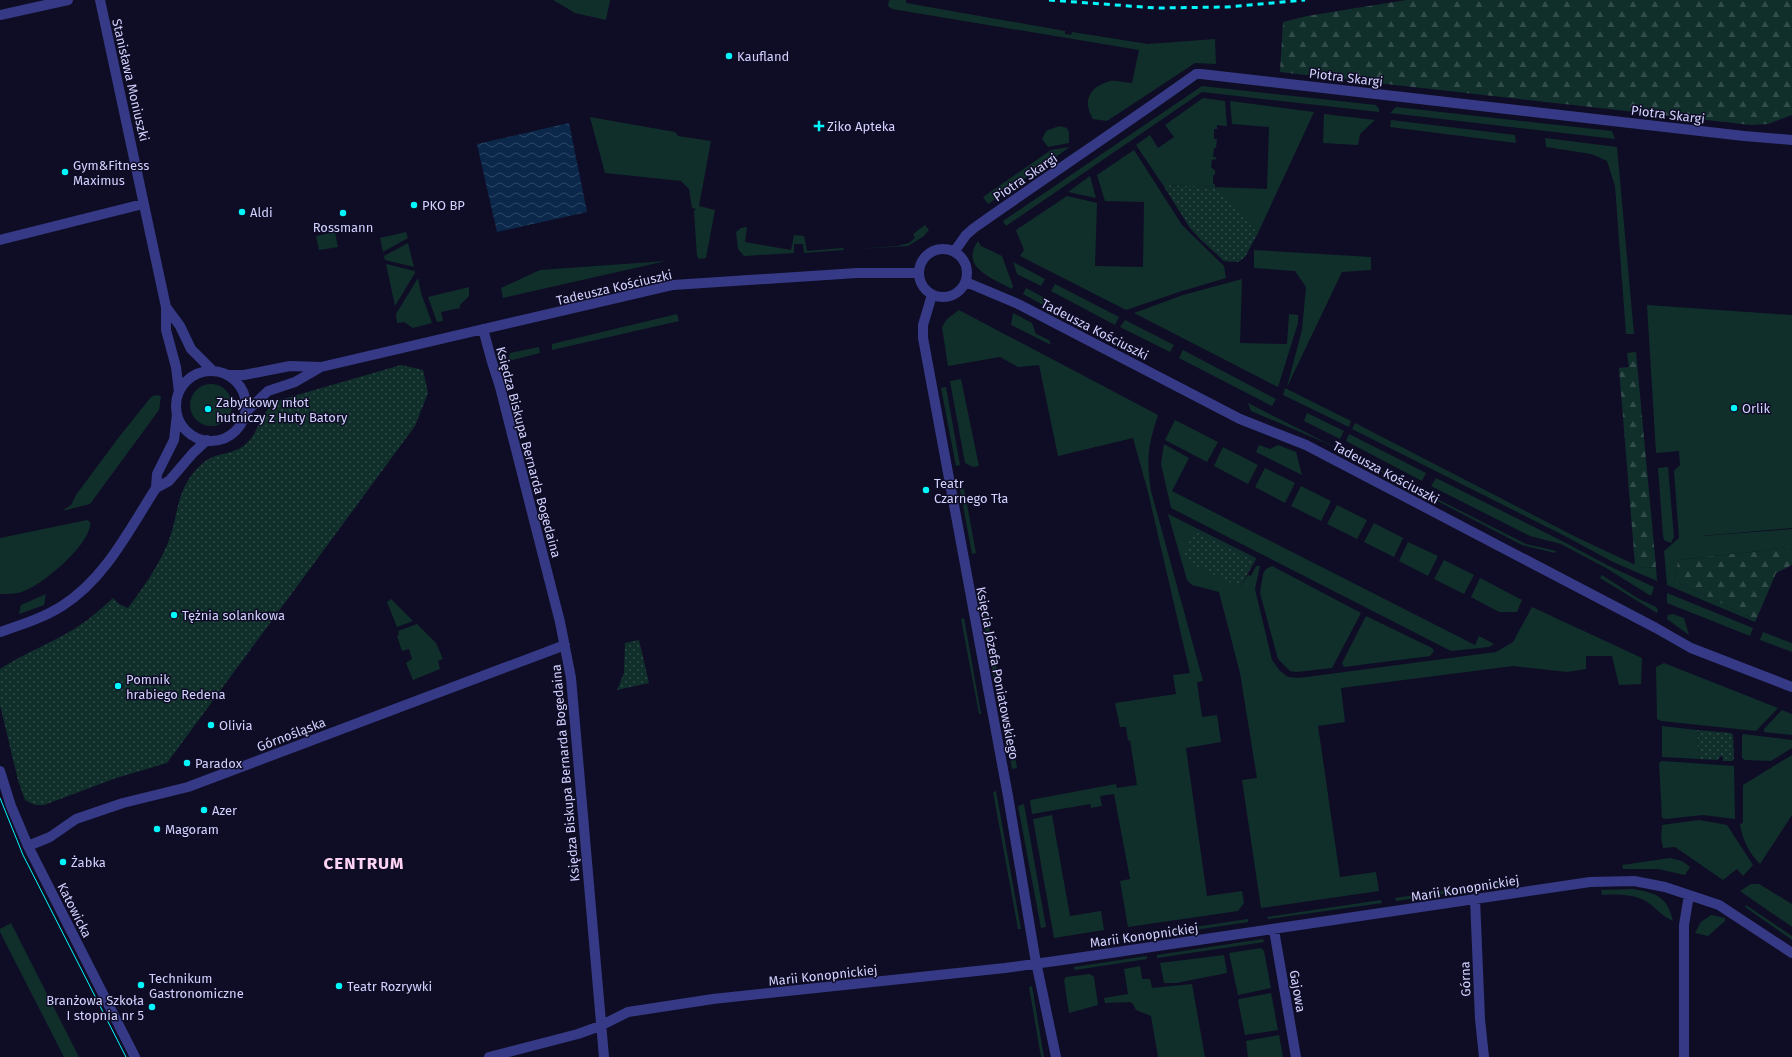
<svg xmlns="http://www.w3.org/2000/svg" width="1792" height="1057" font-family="'Fira Sans',sans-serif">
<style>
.grass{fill:#102f2b}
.forest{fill:url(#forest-firs)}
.park{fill:url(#park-dots)}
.water{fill:url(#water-waves)}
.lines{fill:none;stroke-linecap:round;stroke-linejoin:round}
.street{stroke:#363a86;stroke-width:10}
.tram{stroke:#00f8fc;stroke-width:1}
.rail{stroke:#00f8fc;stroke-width:3;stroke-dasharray:6 5;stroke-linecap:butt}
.poi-dot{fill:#00f8fc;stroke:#0f0d25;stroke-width:1.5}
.labels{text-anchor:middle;stroke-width:3;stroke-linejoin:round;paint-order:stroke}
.poi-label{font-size:13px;fill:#d2d1ff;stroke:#0f0d25;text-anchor:start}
.street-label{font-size:13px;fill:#d2d1ff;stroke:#0f0d25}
.district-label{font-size:17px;font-weight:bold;letter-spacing:1px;fill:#ffd3f3;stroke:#0f0d25}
</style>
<defs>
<pattern id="forest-firs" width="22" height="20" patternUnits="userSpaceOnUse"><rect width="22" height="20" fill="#102f2b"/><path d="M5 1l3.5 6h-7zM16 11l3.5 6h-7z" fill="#324c4b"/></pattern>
<pattern id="park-dots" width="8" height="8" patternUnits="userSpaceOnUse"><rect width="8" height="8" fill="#102f2b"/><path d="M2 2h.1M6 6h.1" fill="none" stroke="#324c4b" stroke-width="1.8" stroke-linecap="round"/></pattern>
<pattern id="water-waves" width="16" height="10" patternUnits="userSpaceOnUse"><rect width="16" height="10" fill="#0b284b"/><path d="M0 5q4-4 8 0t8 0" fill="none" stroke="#2e4666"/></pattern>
</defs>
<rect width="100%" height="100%" fill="#0f0d25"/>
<path class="grass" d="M 553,0 L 610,0 L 606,20 L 575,13 Z
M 889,0 L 906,0 L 906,3 L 1065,31 L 1065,34 L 1071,35 L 1072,32 L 1148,44 L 1215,39 L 1216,64 L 1195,63 L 1107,121 L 1093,119 C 1082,101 1089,87 1110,81 C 1116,80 1126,83 1132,83 L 1139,50 L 892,9 L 888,6 Z
M 1202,86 L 1376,105 L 1379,109 L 1379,112 L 1202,92 L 1006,226 L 1003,221 Z
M 1203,98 L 1225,101 L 1227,126 L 1217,125 L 1217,129 L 1214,129 L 1214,139 L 1217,139 L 1216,148 L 1214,148 L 1213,157 L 1216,157 L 1216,159 L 1212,160 L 1211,167 L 1215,171 L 1215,175 L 1213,175 L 1213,184 L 1215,184 L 1215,187 L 1267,189 L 1269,127 L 1232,124 L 1230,101 L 1314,112 L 1258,233 L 1215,187 L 1163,185 L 1136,145 L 1150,135 L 1158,148 L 1174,137 L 1165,125 Z
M 1396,107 L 1612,131 L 1615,139 L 1390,113 Z
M 1324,114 L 1375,120 L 1360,134 L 1358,145 L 1323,143 Z
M 590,117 L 675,132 L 678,136 L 711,141 L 699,206 L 715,210 L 706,258 L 699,259 L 697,256 L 694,211 L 696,209 L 692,208 L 689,189 L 681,181 L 605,173 Z
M 1391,120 L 1515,135 L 1516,143 L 1390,127 Z
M 1059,126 L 1067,128 L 1069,133 L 1069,143 L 1048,147 L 1042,139 L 1046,131 Z
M 1545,138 L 1617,147 L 1634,334 L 1626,334 L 1615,186 L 1607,161 L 1591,154 L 1546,147 Z
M 1070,147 L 988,204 L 983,197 L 1051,150 Z
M 1134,150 L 1182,225 L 1224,266 L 1226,278 L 1182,291 L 1126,310 L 1020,256 L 1024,250 L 1016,230 L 1067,196 L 1097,203 L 1095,266 L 1143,267 L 1144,202 L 1105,201 L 1097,175 Z
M 1090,176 L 1096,198 L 1068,192 Z
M 925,225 L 929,230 L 924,236 L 908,246 L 856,249 L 897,246 L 909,243 L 915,238 L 913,234 Z
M 747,227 L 745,242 L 791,250 L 794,235 L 804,236 L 807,251 L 843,248 L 844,250 L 804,253 L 803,244 L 794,244 L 794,253 L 744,256 L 738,249 L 736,232 L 741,228 Z
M 335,232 L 338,247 L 319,250 L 316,236 Z
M 406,232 L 408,238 L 383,252 L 380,238 Z
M 978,241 L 981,246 L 1002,256 L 1013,286 L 1012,289 C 994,279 959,268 978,241 Z
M 408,243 L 414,267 L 385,260 L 384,256 Z
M 1254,250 L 1371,257 L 1371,270 L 1342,272 L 1287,387 L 1302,330 L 1306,287 L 1295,271 L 1254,268 Z
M 666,261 L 503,298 L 501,288 L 540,270 Z
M 1013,262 L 1045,279 L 1041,286 L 1017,274 Z
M 386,264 L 415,271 L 415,273 L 395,306 Z
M 418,278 L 421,293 L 432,323 L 413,328 L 404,322 L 397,323 L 396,314 Z
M 1242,279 L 1240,343 L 1287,344 L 1289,314 L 1298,315 L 1298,323 L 1278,387 L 1134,313 L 1183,295 Z
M 1055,284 L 1119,317 L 1115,325 L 1051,291 Z
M 469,287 L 469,296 L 460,305 L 460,308 L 441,312 L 443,321 L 437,322 L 428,297 Z
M 1026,288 L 1052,302 L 1043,305 L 1023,294 Z
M 1647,305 L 1792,315 L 1792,528 L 1690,537 L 1792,529 L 1792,546 L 1761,551 L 1678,560 L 1675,581 L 1756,620 L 1755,622 L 1667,585 L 1664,551 L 1679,538 L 1674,471 L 1680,465 L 1679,451 L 1656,453 Z
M 959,310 L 1158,415 C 1148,446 1146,458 1151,491 L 1203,681 L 1197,682 L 1202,717 L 1217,715 L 1221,742 L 1186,748 L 1207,896 L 1242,891 L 1244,903 L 1238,911 L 1128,927 L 1120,881 L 1130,879 L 1114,794 L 1100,796 L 1102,806 L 1091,808 L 1090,804 L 1032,814 L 1030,800 L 1116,784 L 1117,788 L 1137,785 L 1130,740 L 1128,741 L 1126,727 L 1120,727 L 1115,703 L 1176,694 L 1173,675 L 1190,673 L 1148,492 L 1133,438 L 1058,456 L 1039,365 L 1018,367 L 1000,357 L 948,366 L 942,327 L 947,319 Z
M 1013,313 L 1032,323 L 1036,334 L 1049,340 L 1051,345 L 1011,325 Z
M 677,314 L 679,321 L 552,350 L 552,344 Z
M 1125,320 L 1174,345 L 1170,352 L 1120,327 Z
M 539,347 L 540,353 L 508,361 L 510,353 Z
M 1183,350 L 1276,399 L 1272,406 L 1179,358 Z
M 961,379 L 979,466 L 973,467 L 965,463 L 950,381 Z
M190 405a21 21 0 1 1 42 0a21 21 0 1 1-42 0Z
M 946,387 L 960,465 L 956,466 L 941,388 Z
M 1285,388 L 1351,421 L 1349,427 L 1283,395 Z
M 156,395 L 161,396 L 159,410 L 90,504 L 62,511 L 71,505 L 76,495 L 119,437 L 151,397 Z
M 1248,403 L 1526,544 L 1556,551 L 1555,553 L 1522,545 L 1326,443 L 1251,411 Z
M 1307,413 L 1344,431 L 1340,439 L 1304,421 Z
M 1175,420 L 1218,442 L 1207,462 L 1165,440 Z
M 1355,423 L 1578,538 L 1642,568 L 1656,567 L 1657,581 L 1613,562 L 1563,535 L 1352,429 Z
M 1349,434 L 1426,473 L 1422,481 L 1346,441 Z
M 1164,444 L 1189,458 L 1172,491 L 1475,645 L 1479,636 L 1494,644 L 1489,647 L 1451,651 L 1171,508 L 1161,464 Z
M 1259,445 L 1270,449 L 1278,445 L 1296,452 L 1302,475 L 1256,452 Z
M 1223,447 L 1258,465 L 1248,484 L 1214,466 Z
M 1668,467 L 1674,537 L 1671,543 L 1664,540 L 1663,536 L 1658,468 Z
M 1265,468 L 1295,483 L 1285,503 L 1255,487 Z
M 1436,478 L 1564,542 L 1609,566 L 1654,587 L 1651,596 L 1606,568 L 1561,544 L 1530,536 L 1431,486 Z
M 1301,486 L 1331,501 L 1321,521 L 1291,506 Z
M 960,489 L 964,489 L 976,553 L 972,554 Z
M 1337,505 L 1367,520 L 1357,539 L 1327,524 Z
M 1168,514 L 1256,558 L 1255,561 L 1195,531 L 1240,587 L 1248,575 L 1251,576 L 1256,566 L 1260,566 L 1255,589 L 1272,660 L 1280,671 L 1288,677 L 1299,678 L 1496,652 L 1513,642 L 1532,607 L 1642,658 L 1641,684 L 1619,685 L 1612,656 L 1586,656 L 1586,669 L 1567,672 L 1513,666 L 1341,688 L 1345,722 L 1318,726 L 1340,877 L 1376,872 L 1379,891 L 1261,908 L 1242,780 L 1257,778 L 1240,673 L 1219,592 L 1192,585 L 1187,580 Z
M 87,520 L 90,522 C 93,542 43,585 24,591 C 17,594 8,594 0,594 L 0,538 Z
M 1374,523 L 1403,538 L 1394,557 L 1364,542 Z
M 1408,542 L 1438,556 L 1428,576 L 1399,561 Z
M 1444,560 L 1474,575 L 1464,594 L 1434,579 Z
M 1272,566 L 1361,613 L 1332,668 L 1297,672 L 1290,671 L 1278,659 L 1260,593 L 1263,574 L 1266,569 Z
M 1602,575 L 1639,599 L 1656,607 L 1658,610 L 1657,613 L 1600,578 Z
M 1480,578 L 1522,600 L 1517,612 L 1499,612 L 1471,597 Z
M 1667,593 L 1753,628 L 1750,636 L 1667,603 Z
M 46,594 L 44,605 L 19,614 L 21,605 Z
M 391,599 L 413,621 L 397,627 L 387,602 Z
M 986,611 L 1004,707 L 999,707 L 982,612 Z
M 1673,614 L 1684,618 L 1689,635 L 1667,619 L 1668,615 Z
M 1366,616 L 1432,648 L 1434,651 L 1430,656 L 1344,667 L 1342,663 Z
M 964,618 L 981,714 L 979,714 L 961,619 Z
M 417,624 L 436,643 L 443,659 L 438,661 L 440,669 L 413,680 L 406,663 L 412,659 L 409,649 L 402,651 L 397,636 L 399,635 L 398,631 Z
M 1763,632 L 1792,643 L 1792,652 L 1760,640 Z
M 1664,663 L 1778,708 L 1756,731 L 1661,721 L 1657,719 L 1656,667 Z
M 1782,710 L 1792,714 L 1792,735 L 1764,732 L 1764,729 Z
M 1009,724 L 1017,768 L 1012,769 L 1004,725 Z
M 1662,726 L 1697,730 L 1699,759 L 1662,757 Z
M 1743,734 L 1792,740 L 1792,748 L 1771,761 L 1745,760 L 1742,758 L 1742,737 Z
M 1792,755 L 1792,815 L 1760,864 C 1749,853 1742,839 1740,824 L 1743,823 L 1743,785 Z
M 1662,761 L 1734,766 L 1735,819 L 1703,815 L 1666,819 L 1662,818 L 1659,763 Z
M 996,791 L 1021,929 L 1018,929 L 993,792 Z
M 1024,804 L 1046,927 L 1041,928 L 1018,806 Z
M 1052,815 L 1070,916 L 1101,911 L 1104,930 L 1054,938 L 1033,819 Z
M 1699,820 L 1727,825 L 1753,865 L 1743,876 L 1737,869 L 1723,880 L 1675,847 L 1663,848 L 1661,838 L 1662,825 Z
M 1670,858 L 1682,861 L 1690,867 L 1685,875 L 1658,869 L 1623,869 L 1622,865 Z
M 1510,881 L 1510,884 L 1396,901 L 1395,898 Z
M 1751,884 L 1759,884 L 1792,904 L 1792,927 L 1740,891 Z
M 1633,889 C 1656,893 1667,896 1673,921 C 1662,916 1659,911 1650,904 C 1638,894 1616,894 1602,895 L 1601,890 Z
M 1381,900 L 1382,903 L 1268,919 L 1267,917 Z
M 1746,905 L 1792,936 L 1792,940 L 1745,907 Z
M 1711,915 L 1725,918 L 1725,921 L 1708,936 L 1695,933 L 1701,922 Z
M 1248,919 L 1248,922 L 1134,939 L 1134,936 Z
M 11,923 L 79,1057 L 64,1057 L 0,932 L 0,929 Z
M 1263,939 L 1264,942 L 1157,958 L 1157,955 Z
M 1261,948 L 1264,951 L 1271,988 L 1238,995 L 1229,953 Z
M 1224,955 L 1227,973 L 1176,983 L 1164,983 L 1160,963 Z
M 1147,956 L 1147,959 L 1075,970 L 1074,967 Z
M 1140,966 L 1142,979 L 1150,979 L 1152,988 L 1192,984 L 1205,1057 L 1158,1057 L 1151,1016 L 1136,1010 L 1133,1004 L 1130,1002 L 1105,1003 L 1104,998 L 1128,994 L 1124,969 Z
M 1090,974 L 1094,977 L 1098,1005 L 1069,1013 L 1064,980 L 1066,977 Z
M 1032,986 L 1044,1057 L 1041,1057 L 1029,987 Z
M 1271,993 L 1278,1030 L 1245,1035 L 1238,1001 L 1239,999 Z
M 1279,1035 L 1283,1057 L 1248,1057 L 1246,1041 Z"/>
<path class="forest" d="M 1406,0 L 1792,0 L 1792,115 L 1768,124 L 1751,125 L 1280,72 L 1283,22 L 1307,16 Z
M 1636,352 L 1656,567 L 1642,568 L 1635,565 L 1619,368 L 1629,367 L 1627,353 Z
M 1792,546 L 1792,565 L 1776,573 L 1756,620 L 1675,581 L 1678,560 L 1761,551 Z"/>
<path class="park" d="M 1163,185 L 1215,187 L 1258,233 L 1245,257 L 1238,262 L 1224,261 L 1200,239 L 1190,228 Z
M 401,365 L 423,370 L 428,393 L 415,426 L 167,763 L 116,778 L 44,805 L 35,805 L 25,800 L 18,780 L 0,705 L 0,669 C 20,656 40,648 60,637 C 80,627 97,613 113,598 L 119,604 L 128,608 C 143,588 157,568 167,545 C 180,515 174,488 203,463 C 215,452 233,456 247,443 C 258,433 259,417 270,407 C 273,404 277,402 280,400 Z
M 1195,531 L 1255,561 L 1240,587 L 1188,562 L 1184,552 Z
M 639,640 L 649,683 L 617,690 L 624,673 L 625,643 Z
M 1697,730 L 1731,733 L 1733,735 L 1734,759 L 1732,761 L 1723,761 L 1723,757 L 1720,756 L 1718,760 L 1699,759 Z"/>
<path class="water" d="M 569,123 L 587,212 L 497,232 L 477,144 Z"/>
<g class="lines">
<path class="street" d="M 100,0 L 166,307 L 166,330 L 176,367 L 179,392
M 0,15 L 68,0
M 0,240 L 143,204
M919 273a24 24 0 1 1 48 0a24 24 0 1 1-48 0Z
M 954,252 L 966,235 L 974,228 C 1048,176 1123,126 1196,74 L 1201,74 L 1744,136 L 1792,140
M 966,282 L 1018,304 L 1240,419 L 1306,445 L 1656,628 L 1691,648 L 1792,687
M 932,295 L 923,325 L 923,338 L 1008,796 L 1035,957 L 1056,1057
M 166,307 L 180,326 L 191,349 L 213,371
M 483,329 L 492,362 L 500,387 L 560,622 L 571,678 L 604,1057
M176 406a35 35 0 1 1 70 0a35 35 0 1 1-70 0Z
M 228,375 L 244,375 L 290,366 L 321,367
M 246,412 L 268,391 L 295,382 L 321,367 L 673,285 L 857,273 L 919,273
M 156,488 L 157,474 L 174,440 L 177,414
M 0,632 C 21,625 43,618 62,606 C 105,579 129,530 156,488 L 169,481 L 193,453 L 207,440
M 0,771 L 11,806 L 28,846 L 135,1057
M 28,846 L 50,837 L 76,819 L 123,803 L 188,787 L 565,645
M 1475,899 L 1480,1019 L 1484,1057
M 1274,930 L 1296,1057
M 489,1057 L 578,1034 L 600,1026 L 628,1012 L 713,999 L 1005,968 L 1070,959 L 1590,882 L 1634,881 L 1665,887 L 1719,905 L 1792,953
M 1684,1057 L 1684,925 L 1689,895"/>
<path class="tram" d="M 0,798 L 23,855 L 126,1057"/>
<path class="rail" d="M 1049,0 L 1156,8 L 1227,7 L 1305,0"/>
</g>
<g class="poi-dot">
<circle cx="729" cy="56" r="4"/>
<path d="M817 120h4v4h4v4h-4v4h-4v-4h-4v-4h4z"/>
<circle cx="65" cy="172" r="4"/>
<circle cx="414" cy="205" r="4"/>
<circle cx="242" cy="212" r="4"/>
<circle cx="343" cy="213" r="4"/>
<circle cx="1734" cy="408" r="4"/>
<circle cx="208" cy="409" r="4"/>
<circle cx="926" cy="490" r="4"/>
<circle cx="174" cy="615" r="4"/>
<circle cx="118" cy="686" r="4"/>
<circle cx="211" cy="725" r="4"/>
<circle cx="187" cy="763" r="4"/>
<circle cx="204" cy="810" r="4"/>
<circle cx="157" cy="829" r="4"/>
<circle cx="63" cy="862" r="4"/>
<circle cx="141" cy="985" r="4"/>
<circle cx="339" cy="986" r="4"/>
<circle cx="152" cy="1007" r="4"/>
</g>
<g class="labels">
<g class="poi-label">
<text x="737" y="61">Kaufland</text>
<text x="827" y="131">Ziko Apteka</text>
<text x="73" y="170">Gym&amp;Fitness<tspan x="73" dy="15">Maximus</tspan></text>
<text x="422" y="210">PKO BP</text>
<text x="250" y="217">Aldi</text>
<text x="343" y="232" text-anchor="middle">Rossmann</text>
<text x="216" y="407">Zabytkowy młot<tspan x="216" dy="15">hutniczy z Huty Batory</tspan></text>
<text x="1742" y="413">Orlik</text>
<text x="934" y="488">Teatr<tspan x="934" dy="15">Czarnego Tła</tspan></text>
<text x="182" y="620">Tężnia solankowa</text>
<text x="126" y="684">Pomnik<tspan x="126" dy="15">hrabiego Redena</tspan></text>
<text x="219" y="730">Olivia</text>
<text x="195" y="768">Paradox</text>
<text x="212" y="815">Azer</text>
<text x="165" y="834">Magoram</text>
<text x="71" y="867">Żabka</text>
<text x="149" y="983">Technikum<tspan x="149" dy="15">Gastronomiczne</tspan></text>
<text x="347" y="991">Teatr Rozrywki</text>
<text x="144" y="1005" text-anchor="end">Branżowa Szkoła<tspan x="144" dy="15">I stopnia nr 5</tspan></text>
</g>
<g class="street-label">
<text transform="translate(1346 77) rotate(7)" y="5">Piotra Skargi</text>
<text transform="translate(131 80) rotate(77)" y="5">Stanisława Moniuszki</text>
<text transform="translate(1668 114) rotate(7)" y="5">Piotra Skargi</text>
<text transform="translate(1025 177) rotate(-34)" y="5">Piotra Skargi</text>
<text transform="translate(614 287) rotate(-13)" y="5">Tadeusza Kościuszki</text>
<text transform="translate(1095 329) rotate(27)" y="5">Tadeusza Kościuszki</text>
<text transform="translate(529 452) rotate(75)" y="5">Księdza Biskupa Bernarda Bogedaina</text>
<text transform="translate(1386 472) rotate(28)" y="5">Tadeusza Kościuszki</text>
<text transform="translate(998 673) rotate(79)" y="5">Księcia Józefa Poniatowskiego</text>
<text transform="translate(291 734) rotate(-21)" y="5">Górnośląska</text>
<text transform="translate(565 773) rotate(-95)" y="5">Księdza Biskupa Bernarda Bogedaina</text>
<text transform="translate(1465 888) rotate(-9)" y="5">Marii Konopnickiej</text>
<text transform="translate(75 910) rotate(63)" y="5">Katowicka</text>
<text transform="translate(1144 935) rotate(-8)" y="5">Marii Konopnickiej</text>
<text transform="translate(823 975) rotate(-6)" y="5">Marii Konopnickiej</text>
<text transform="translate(1465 979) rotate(-92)" y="5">Górna</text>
<text transform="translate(1298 991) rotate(80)" y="5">Gajowa</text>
</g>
<g class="district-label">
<text x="364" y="869">CENTRUM</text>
</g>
</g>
</svg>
